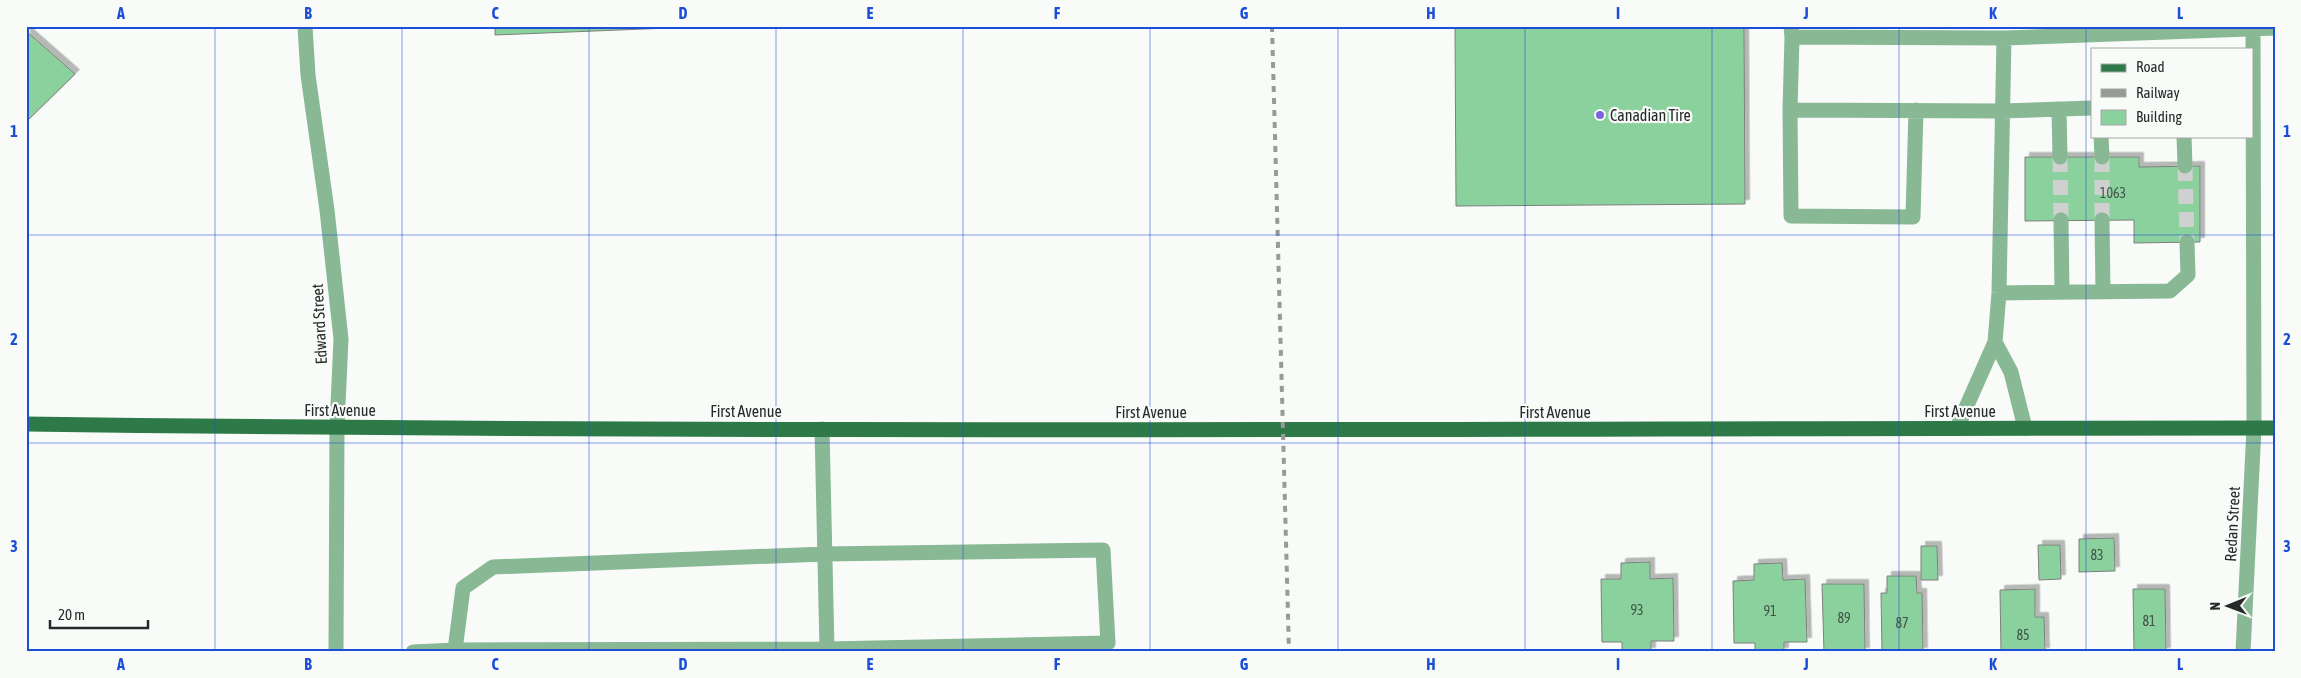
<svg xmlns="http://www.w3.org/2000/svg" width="2301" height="678" font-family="'Asap Condensed',sans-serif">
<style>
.building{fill:#8ad19d;stroke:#7c807d;filter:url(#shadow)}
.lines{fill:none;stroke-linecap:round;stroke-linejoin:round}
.minor-tunnel{stroke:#ced1cf;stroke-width:15;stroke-dasharray:15 8;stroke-linecap:butt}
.minor{stroke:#88b894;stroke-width:15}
.major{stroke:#2d7a48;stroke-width:15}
.rail{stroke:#989a98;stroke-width:4;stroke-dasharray:6 6;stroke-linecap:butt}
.grid{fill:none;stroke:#1d4ed8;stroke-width:1;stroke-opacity:0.55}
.poi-dot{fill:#7a64df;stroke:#f8fbf8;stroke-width:2}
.labels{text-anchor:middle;stroke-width:4.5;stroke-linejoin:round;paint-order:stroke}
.number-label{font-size:14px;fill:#405446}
.poi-label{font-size:16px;fill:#282a29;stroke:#f8fbf8;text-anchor:start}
.street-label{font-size:16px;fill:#282a29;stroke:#f8fbf8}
.neatline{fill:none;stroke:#1d4ed8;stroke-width:2}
.grid-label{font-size:16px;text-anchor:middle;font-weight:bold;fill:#1d4ed8}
</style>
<defs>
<filter id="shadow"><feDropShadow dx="4.5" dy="-4.5" stdDeviation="0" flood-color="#0004"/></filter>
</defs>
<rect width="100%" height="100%" fill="#f8fbf8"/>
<path class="building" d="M 495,26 L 719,26 L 495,35 Z
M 1455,26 L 1744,26 L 1745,204 L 1456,206 Z
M 26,31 L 75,74 L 26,122 Z
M 2025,157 L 2139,157 L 2139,167 L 2200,166 L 2200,242 L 2134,243 L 2134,220 L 2025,221 Z
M 2114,538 L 2115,571 L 2079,572 L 2079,539 Z
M 2038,545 L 2060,545 L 2061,579 L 2039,580 Z
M 1921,546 L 1937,546 L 1938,580 L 1921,580 Z
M 1650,562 L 1650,579 L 1673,578 L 1674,641 L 1651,641 L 1651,652 L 1622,652 L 1622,642 L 1602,642 L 1601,579 L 1621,579 L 1621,563 Z
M 1782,563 L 1783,580 L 1805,579 L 1807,642 L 1784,642 L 1784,652 L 1755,652 L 1755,643 L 1734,643 L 1733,581 L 1754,580 L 1754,564 Z
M 1887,576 L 1916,576 L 1917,593 L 1922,593 L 1923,652 L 1882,652 L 1881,593 L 1887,593 Z
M 1822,584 L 1864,584 L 1865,652 L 1824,652 Z
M 2035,589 L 2035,617 L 2044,617 L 2045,652 L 2001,652 L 2000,590 Z
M 2133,589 L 2165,589 L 2166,652 L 2134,652 Z"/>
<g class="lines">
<path class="minor-tunnel" d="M 2060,157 L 2061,220
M 2102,157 L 2102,220
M 2185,166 L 2187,242"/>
<path class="minor" d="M 305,26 L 308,75 L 327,210 L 341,339 L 337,427 L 336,652
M 1791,26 L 1792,37 L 2004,38
M 1792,37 L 1790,110 L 2002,111 L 2092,108
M 2059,109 L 2060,157
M 1790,110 L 1791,216 L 1913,217 L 1916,110
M 2101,136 L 2102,157
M 2184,136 L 2185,166
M 2061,220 L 2062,292
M 2102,220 L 2103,292
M 1999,293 L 2170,291 L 2188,275 L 2187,242
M 1995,342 L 2011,372 L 2025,428
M 1957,428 L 1995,342 L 1999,293 L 2004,38 L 2275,28
M 455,650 L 827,649
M 413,652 L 455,650 L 463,588 L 493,567 L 824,554 L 1103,550 L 1108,643 L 827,649 C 825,576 823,503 822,429
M 2243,652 L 2254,428 L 2253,26"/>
<path class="major" d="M 26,424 C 776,434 1525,428 2275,428"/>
<path class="rail" d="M 1272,26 L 1289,652"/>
</g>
<path class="grid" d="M 215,26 L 215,652M 402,26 L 402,652M 589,26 L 589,652M 776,26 L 776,652M 963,26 L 963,652M 1150,26 L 1150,652M 1338,26 L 1338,652M 1525,26 L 1525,652M 1712,26 L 1712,652M 1899,26 L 1899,652M 2086,26 L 2086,652M 26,235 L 2275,235M 26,443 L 2275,443"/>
<circle class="poi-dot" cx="1600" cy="115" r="5"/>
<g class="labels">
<g class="number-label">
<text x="2113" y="198">1063</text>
<text x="2097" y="560">83</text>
<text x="1637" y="615">93</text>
<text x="1770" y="616">91</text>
<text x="1844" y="623">89</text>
<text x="2149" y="626">81</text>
<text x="1902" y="628">87</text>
<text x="2023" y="640">85</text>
</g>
<g class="poi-label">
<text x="1610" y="121">Canadian Tire</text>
</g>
<g class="street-label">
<text transform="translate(319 324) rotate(-93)" y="6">Edward Street</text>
<text x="340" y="416">First Avenue</text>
<text x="746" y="417">First Avenue</text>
<text x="1960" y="417">First Avenue</text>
<text x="1151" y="418">First Avenue</text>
<text x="1555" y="418">First Avenue</text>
<text transform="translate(2232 524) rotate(-87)" y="6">Redan Street</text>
</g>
</g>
<rect width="2301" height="678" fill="none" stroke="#f8fbf8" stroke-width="55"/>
<rect x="2091" y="48" width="162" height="90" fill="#f8fbf8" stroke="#a5a7a5"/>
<rect x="2101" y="64" width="25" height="8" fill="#2d7a48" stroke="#a5a7a5"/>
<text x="2136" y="72" font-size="15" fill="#282a29">Road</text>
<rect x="2101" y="89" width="25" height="8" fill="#989a98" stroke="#a5a7a5"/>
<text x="2136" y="98" font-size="15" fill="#282a29">Railway</text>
<rect x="2101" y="110" width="25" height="15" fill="#8ad19d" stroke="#a5a7a5"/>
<text x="2136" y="122" font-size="15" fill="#282a29">Building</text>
<g transform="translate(2228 606) rotate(269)" stroke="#f8fbf8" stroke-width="4" paint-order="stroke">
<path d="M0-4L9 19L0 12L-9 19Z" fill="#282a29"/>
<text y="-8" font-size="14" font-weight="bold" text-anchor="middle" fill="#282a29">N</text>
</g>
<path d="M50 620v8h98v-8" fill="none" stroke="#282a29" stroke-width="2.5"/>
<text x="58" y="620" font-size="15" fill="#282a29" stroke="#f8fbf8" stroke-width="4" paint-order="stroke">20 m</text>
<rect x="28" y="28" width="2246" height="622" class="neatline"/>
<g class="grid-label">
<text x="121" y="19">A</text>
<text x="308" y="19">B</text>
<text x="495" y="19">C</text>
<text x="683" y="19">D</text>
<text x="870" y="19">E</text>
<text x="1057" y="19">F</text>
<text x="1244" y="19">G</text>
<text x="1431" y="19">H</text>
<text x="1618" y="19">I</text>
<text x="1806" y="19">J</text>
<text x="1993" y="19">K</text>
<text x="2180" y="19">L</text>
<text x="14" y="137">1</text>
<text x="2287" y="137">1</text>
<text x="14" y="345">2</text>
<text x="2287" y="345">2</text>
<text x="14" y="552">3</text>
<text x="2287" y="552">3</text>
<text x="121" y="670">A</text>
<text x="308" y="670">B</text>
<text x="495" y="670">C</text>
<text x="683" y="670">D</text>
<text x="870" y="670">E</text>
<text x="1057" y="670">F</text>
<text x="1244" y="670">G</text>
<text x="1431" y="670">H</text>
<text x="1618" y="670">I</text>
<text x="1806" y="670">J</text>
<text x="1993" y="670">K</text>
<text x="2180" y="670">L</text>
</g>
</svg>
